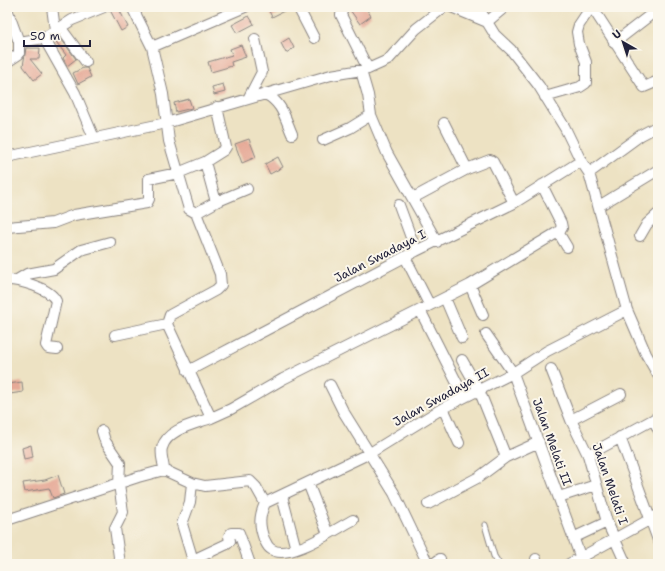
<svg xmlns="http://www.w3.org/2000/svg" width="665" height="571" font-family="'Shantell Sans',sans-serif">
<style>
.building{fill:#e6aa98}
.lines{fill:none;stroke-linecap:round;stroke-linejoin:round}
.lane-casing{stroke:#88827f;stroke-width:7}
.street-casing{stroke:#88827f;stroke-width:12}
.lane{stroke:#fff;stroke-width:5}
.street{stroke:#fff;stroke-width:10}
.labels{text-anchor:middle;stroke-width:4;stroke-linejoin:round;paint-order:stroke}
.street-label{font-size:12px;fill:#22223b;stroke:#fbf7ec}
</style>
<rect width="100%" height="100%" fill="#fbf7ec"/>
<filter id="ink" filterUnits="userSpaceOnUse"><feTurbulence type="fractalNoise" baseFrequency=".025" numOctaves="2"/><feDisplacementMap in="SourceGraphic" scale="8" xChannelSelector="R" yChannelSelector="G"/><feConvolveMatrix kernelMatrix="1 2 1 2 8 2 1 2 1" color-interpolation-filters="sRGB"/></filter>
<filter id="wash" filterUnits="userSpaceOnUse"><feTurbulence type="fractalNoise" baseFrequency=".012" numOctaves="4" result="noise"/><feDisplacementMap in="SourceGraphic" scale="16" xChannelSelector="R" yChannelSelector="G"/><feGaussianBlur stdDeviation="0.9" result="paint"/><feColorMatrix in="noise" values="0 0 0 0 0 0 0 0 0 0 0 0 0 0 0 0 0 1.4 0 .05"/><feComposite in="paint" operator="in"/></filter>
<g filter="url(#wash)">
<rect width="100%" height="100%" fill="#ede2c3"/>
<g id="blocks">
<path class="building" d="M 118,7 L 128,27 L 121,31 L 110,10 Z
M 267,7 L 292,7 L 272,17 Z
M 354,7 L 365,7 L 371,16 L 360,24 L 350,10 Z
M 249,16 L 254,24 L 237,33 L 232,25 Z
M 59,36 L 76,59 L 67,66 L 63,58 L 66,55 L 54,39 Z
M 289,38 L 294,48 L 286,53 L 281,43 Z
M 241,45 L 246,57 L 231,62 L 232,66 L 211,72 L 208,62 L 232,55 L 230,49 Z
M 26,48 L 40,48 L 39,59 L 30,59 L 42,74 L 34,80 L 23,66 Z
M 83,68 L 87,68 L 91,77 L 78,84 L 73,73 Z
M 223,84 L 225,92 L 214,95 L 212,87 Z
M 189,99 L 192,108 L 176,112 L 174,103 Z
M 249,139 L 256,157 L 242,163 L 235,144 Z
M 278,157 L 283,167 L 270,174 L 265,164 Z
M 22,382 L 23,392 L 10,394 L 9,384 Z
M 31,445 L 33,457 L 24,459 L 22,448 Z
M 58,475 L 64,494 L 53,498 L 49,488 L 25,492 L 23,483 L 45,480 Z"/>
</g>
</g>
<g filter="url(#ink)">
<use href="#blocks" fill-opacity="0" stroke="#88827f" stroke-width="1"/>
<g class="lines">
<g class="lane-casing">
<path id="lane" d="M 485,525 L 494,556 L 499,564"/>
</g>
<g class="street-casing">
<path id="street" d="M 52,7 L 55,30
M 132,7 L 152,47 L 163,94 L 169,141 L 189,209 L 196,213 L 220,274 L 221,285 L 216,290 L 170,315 L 167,324 L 211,418 C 195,424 167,429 162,448 C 160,454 164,464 164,470
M 298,7 L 314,38
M 343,7 L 341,15 L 368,69
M 451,7 L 487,22
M 478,7 L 495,35 L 511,50 L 539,86 L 565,128 L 581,161 L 589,173 L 627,310 L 646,354 L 658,375
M 592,7 L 644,87 L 658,81
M 7,9 L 19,42 L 44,38 L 72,20 L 104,7
M 487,22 L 505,7
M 60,27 L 86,62
M 44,38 L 75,93 L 94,138
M 614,43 L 658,9
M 152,47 L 245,7
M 7,62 L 19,54 L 19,42
M 361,71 L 368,95 L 371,115 L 387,153 L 437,242
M 265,94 C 282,102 285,118 292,134
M 545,97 L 580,87 L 586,83 L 586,62 L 579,44 L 577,32 L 579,25 L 591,7
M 248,99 L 262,72 L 255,39
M 444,123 L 467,169
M 323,140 L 350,128 L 371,115
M 7,157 L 166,123 L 331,75 L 368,69 L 388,60 L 416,29 L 444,7
M 589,173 L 641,135 L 658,126
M 413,198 L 467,169 L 490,160 L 493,162 L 514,203
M 216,202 L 247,189
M 399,205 L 416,251
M 599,206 L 658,170
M 196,213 L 216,202 L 205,162 L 224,150 L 226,147 L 217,107
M 7,227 L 53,223 L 74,215 L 147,203 L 149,199 L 149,179 L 178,173 L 205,162
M 558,232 L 567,247
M 640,236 L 647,224 L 658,214
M 405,257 L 429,304
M 7,280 C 20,280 50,288 56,301 L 46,345 L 48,348 L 57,349
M 17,280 L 27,274 L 54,269 L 81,250 L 110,242
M 470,285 L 483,315
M 445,298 L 462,338
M 420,310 L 464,397
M 486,334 L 513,373 L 583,564
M 115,335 L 167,324
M 462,360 L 479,390 L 506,457
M 551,369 L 571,420 L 588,455 L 607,522 L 626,564
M 188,371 L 416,251 L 514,203 L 581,161
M 330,385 L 343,411 L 394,493 L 428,564
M 443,408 L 459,443
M 211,418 L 231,409 L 283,379 L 470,285 L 558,232 L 562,228 L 561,223 L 542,185
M 571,420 L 621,394
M 654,420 L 658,429
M 102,431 L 105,441 L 120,463 L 119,484 L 123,512 L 115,528 L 120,564
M 620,437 L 658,540
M 588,455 L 658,417
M 192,483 L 190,502 L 182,524 L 194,564
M 308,483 L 328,534
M 282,496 L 296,549
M 559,497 L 596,485
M 265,503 L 370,453 L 443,408 L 513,373 L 547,351 L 627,310
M 265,503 C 259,517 259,525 264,539 C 266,542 267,547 271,549 C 288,562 336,529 353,520
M 428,504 L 479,477 L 506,457 L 539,442
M 7,520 L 138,477 L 164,470 L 192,483 L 205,486 L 250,481 L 256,487 L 265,503
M 573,538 L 607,522
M 193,560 L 227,544 L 230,541 L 229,536 L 231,533 L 239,533 L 250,564
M 433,564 L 440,559
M 536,564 L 536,559
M 569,564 L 658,515"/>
</g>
<use href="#lane" class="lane"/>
<use href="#street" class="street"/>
</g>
</g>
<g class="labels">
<g class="street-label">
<text transform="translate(380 256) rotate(-27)" y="4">Jalan Swadaya I</text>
<text transform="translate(441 397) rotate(-29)" y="4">Jalan Swadaya II</text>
<text transform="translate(552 442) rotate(70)" y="4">Jalan Melati II</text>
<text transform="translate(610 484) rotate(71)" y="4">Jalan Melati I</text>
</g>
</g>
<rect width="665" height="571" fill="none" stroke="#fbf7ec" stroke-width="24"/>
<g transform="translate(623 42) rotate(321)" stroke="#fbf7ec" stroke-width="3" paint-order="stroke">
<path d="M0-3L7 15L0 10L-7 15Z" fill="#22223b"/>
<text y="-6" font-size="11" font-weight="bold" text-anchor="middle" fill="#22223b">U</text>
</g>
<path d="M24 40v6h66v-6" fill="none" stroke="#22223b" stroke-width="2"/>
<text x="30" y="40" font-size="12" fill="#22223b" stroke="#fbf7ec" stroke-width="3" paint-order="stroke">50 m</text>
</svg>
